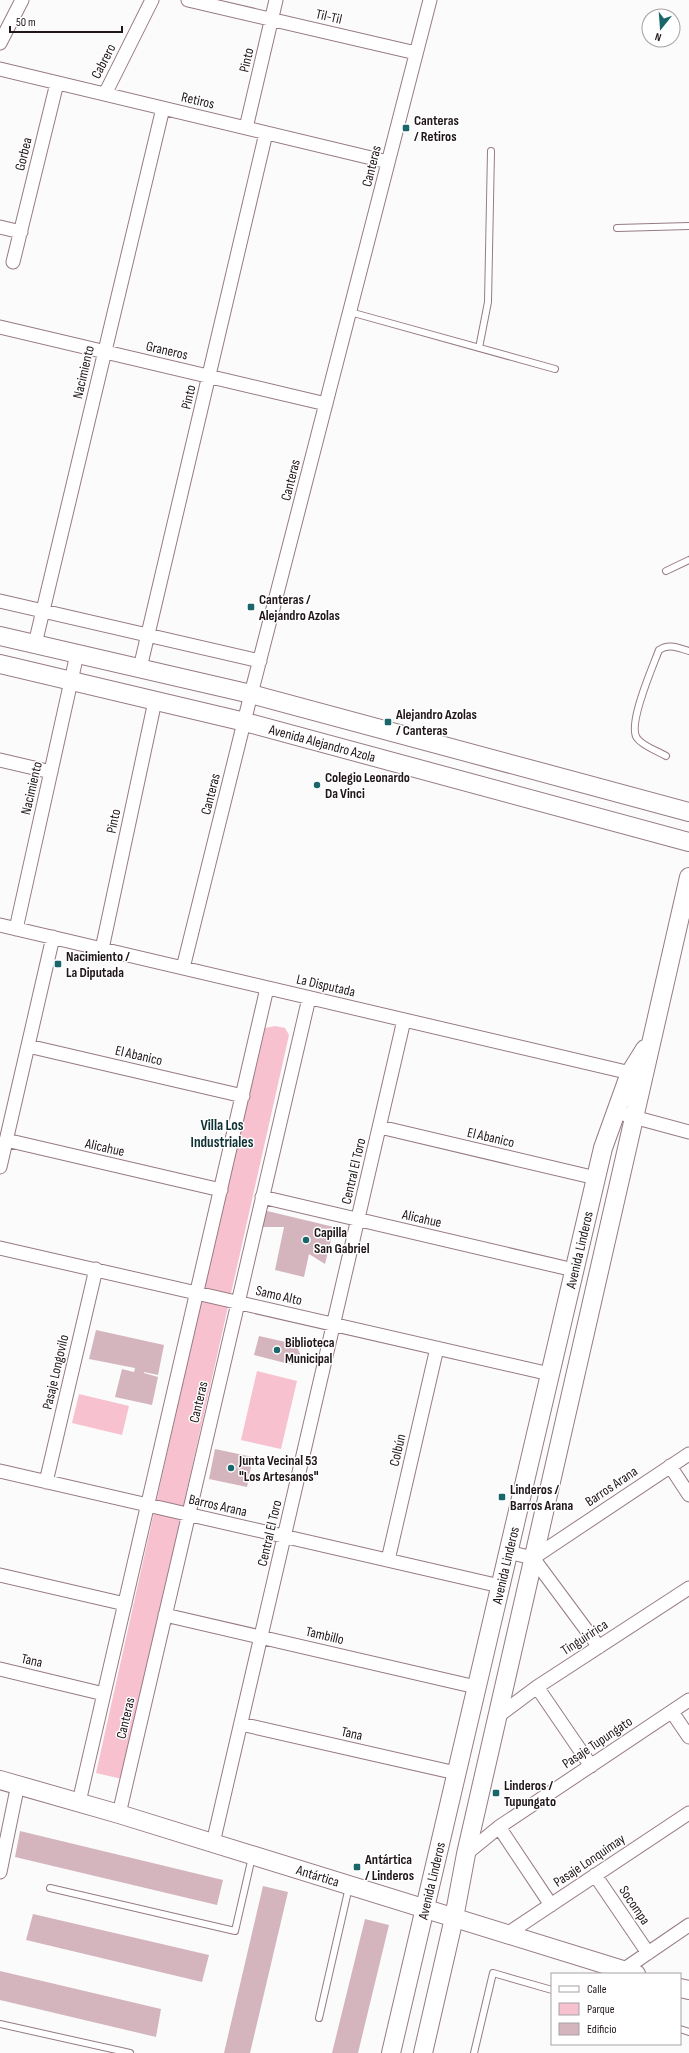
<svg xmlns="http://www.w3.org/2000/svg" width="689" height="2053" font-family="'Sofia Sans Condensed',sans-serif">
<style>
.green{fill:#f7c1d0}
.building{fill:#d4b5bd}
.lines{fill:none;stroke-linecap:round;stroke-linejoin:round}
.lane-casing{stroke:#977b83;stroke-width:8}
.street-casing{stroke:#977b83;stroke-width:15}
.secondary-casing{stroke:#977b83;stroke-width:20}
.lane{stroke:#fff;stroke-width:6}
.street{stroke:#fff;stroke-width:13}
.secondary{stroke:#fff;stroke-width:18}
.poi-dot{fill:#19676a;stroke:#fff;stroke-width:1.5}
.labels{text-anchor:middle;stroke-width:3;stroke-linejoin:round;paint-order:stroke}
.street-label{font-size:14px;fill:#201619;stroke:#fff}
.poi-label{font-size:14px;font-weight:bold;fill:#201619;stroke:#fff;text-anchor:start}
.neighbourhood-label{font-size:15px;font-weight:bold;fill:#0f3234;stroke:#fff}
</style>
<rect width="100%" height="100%" fill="#fbfbfb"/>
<path class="green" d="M 275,1026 L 285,1028 L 289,1035 L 122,1779 L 96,1773 L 205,1283 L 265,1028 Z
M 257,1371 L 297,1381 L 281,1449 L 241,1440 Z
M 79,1394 L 129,1406 L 122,1435 L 72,1423 Z"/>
<path class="building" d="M 263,1210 L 334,1227 L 325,1264 L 309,1254 L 304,1277 L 275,1270 L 284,1227 L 259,1227 Z
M 96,1330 L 164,1345 L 158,1375 L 144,1372 L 144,1373 L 158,1377 L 152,1405 L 115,1397 L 122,1369 L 134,1372 L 135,1368 L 89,1359 Z
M 259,1336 L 299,1345 L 298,1349 L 301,1356 L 295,1357 L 293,1365 L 254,1355 Z
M 215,1449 L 253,1457 L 247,1487 L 209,1479 Z
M 20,1831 L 223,1880 L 217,1905 L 15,1857 Z
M 263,1886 L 288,1892 L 250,2053 L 224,2053 Z
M 33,1914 L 209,1955 L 202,1982 L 26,1940 Z
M 365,1919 L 389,1925 L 358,2053 L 332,2053 Z
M 0,1971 L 161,2009 L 156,2037 L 0,2000 Z"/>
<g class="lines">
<g class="lane-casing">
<path id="lane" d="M 617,228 L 689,226
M 350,312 L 555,369
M 479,348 L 488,302 L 491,151
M 666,571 L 689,560
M 666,756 C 658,751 642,746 637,738 C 627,725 653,666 659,650 C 669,643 678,648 689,651
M 50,1888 L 235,1931 L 252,1857
M 319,2018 L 349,1887
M 0,2024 L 130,2053
M 680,2029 L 689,2032
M 474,2053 L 493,1973 L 552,1990"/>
</g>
<g class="street-casing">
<path id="street" d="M 188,0 L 416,53
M 0,43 L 22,0
M 0,69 L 388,162
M 105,94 L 152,0
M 246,128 L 276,0
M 0,227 L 21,232
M 13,262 L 57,83
M 0,327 L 326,404
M 0,601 L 260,661
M 35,644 L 163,108
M 140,668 L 266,133
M 0,760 L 51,772
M 0,925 L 639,1075
M 16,929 L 77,654
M 102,949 L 155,701
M 183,968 L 251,694 L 430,0
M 28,1046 L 243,1096
M 626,1115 L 689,1132
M 380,1127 L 596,1178
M 6,1140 L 221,1190
M 0,1167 L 53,937
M 262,1197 L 574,1270
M 0,1248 L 550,1374
M 670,1466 L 689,1495
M 0,1471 L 500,1586
M 46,1482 L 96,1269
M 508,1552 L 533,1558 L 689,1454
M 533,1558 L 599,1647
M 388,1560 L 437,1348
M 0,1575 L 125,1604
M 165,1615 L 476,1687
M 0,1669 L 104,1694
M 537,1687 L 591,1766
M 672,1712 L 689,1737
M 498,1716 L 537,1687 L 689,1588
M 241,1724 L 456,1773
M 79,1802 L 267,988
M 119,1814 L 309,998
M 499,1827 L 551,1905
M 213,1843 L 404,1020
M 466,1854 L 499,1827 L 689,1700
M 0,1872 L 18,1784
M 595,1875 L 648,1953
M 507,1934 L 689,1813
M 623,1970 L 689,1925"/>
</g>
<g class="secondary-casing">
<g id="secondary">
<path d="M 0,636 L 251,694 L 689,812"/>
<path id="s1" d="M 0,664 L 245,722 L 689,842"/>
<path id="s2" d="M 0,1780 L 119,1814 L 636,1974"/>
<path d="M 680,1988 L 689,1990"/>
<path id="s3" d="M 391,2053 L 603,1148 L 630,1073 L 645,1049"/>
<path d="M 423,2053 L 454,1918 L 466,1854 L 689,877"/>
</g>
</g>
<use href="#lane" class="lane"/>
<use href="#street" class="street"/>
<use href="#secondary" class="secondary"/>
</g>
<g class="poi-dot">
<rect x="402" y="124" width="8" height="8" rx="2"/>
<rect x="247" y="603" width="8" height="8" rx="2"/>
<rect x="384" y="718" width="8" height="8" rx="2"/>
<circle cx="317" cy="785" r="4"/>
<rect x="54" y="960" width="8" height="8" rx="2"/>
<circle cx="306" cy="1240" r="4"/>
<circle cx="277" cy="1350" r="4"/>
<circle cx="231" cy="1468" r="4"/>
<rect x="498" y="1493" width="8" height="8" rx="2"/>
<rect x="492" y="1789" width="8" height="8" rx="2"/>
<rect x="353" y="1863" width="8" height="8" rx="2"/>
</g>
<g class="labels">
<g class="street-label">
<text transform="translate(329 16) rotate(13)" y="5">Til-Til</text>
<text transform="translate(246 60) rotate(-77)" y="5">Pinto</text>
<text transform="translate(103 61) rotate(-63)" y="5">Cabrero</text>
<text transform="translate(198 100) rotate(13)" y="5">Retiros</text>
<text transform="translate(23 154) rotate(-76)" y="5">Gorbea</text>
<text transform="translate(371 166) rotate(-76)" y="5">Canteras</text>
<text transform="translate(167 350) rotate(13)" y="5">Graneros</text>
<text transform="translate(83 372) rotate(-77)" y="5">Nacimiento</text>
<text transform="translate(188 397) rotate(-77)" y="5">Pinto</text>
<text transform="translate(290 480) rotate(-76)" y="5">Canteras</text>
<text dy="5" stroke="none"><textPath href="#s1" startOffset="332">Avenida Alejandro Azola</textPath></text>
<text transform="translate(31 788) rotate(-77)" y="5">Nacimiento</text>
<text transform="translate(210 794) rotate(-76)" y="5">Canteras</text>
<text transform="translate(113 821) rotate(-78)" y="5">Pinto</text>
<text transform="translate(326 985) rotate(13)" y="5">La Disputada</text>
<text transform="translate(139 1055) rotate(13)" y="5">El Abanico</text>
<text transform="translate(491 1137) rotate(13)" y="5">El Abanico</text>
<text transform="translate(105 1147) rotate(13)" y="5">Alicahue</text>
<text transform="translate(353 1171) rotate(-77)" y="5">Central El Toro</text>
<text transform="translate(422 1218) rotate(13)" y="5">Alicahue</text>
<text dy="5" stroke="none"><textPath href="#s3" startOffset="825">Avenida Linderos</textPath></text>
<text transform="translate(279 1295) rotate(13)" y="5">Samo Alto</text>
<text transform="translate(55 1372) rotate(-77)" y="5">Pasaje Longovilo</text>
<text transform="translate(198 1402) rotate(-77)" y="5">Canteras</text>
<text transform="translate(397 1450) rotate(-77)" y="5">Colbún</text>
<text transform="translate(611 1486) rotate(-34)" y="5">Barros Arana</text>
<text transform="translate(218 1505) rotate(13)" y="5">Barros Arana</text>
<text transform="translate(269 1533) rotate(-77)" y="5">Central El Toro</text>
<text dy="5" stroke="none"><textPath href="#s3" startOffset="501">Avenida Linderos</textPath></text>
<text transform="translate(325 1635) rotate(13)" y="5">Tambillo</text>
<text transform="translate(584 1637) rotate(-33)" y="5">Tinguiririca</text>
<text transform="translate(32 1660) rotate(13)" y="5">Tana</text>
<text transform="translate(125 1718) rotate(-77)" y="5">Canteras</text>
<text transform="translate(352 1733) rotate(13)" y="5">Tana</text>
<text transform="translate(597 1742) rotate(-34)" y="5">Pasaje Tupungato</text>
<text transform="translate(589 1860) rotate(-34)" y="5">Pasaje Lonquimay</text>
<text dy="5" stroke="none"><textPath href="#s2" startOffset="332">Antártica</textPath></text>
<text dy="5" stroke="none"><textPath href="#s3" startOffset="177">Avenida Linderos</textPath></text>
<text transform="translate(635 1905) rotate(56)" y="5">Socompa</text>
</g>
<g class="poi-label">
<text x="414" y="125">Canteras<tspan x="414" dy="16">/ Retiros</tspan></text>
<text x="259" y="604">Canteras /<tspan x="259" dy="16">Alejandro Azolas</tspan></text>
<text x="396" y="719">Alejandro Azolas<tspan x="396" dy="16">/ Canteras</tspan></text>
<text x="325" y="782">Colegio Leonardo<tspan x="325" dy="16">Da Vinci</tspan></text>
<text x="66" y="961">Nacimiento /<tspan x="66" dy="16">La Diputada</tspan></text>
<text x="314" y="1237">Capilla<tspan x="314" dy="16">San Gabriel</tspan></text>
<text x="285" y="1347">Biblioteca<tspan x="285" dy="16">Municipal</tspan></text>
<text x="239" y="1465">Junta Vecinal 53<tspan x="239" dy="16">"Los Artesanos"</tspan></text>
<text x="510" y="1494">Linderos /<tspan x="510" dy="16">Barros Arana</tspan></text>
<text x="504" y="1790">Linderos /<tspan x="504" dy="16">Tupungato</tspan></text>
<text x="365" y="1864">Antártica<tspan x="365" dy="16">/ Linderos</tspan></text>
</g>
<g class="neighbourhood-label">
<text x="222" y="1130">Villa Los<tspan x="222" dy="17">Industriales</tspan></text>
</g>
</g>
<rect x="551" y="1973" width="130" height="72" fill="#ffffff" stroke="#a6a2a3"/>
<rect x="559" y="1986" width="20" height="6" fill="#ffffff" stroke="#a6a2a3"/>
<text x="587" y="1993" font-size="12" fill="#201619">Calle</text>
<rect x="559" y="2003" width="20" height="12" fill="#f7c1d0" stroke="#a6a2a3"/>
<text x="587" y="2013" font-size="12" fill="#201619">Parque</text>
<rect x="559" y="2023" width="20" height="12" fill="#d4b5bd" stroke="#a6a2a3"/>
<text x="587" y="2033" font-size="12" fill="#201619">Edificio</text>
<g transform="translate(661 28) rotate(197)"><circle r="19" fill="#ffffff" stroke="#a6a2a3"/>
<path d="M0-3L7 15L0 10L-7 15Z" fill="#19676a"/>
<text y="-6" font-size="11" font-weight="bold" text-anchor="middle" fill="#201619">N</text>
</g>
<path d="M10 26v6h112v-6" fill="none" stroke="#201619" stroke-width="2"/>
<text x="16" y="26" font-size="12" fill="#201619" stroke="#ffffff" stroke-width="3" paint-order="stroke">50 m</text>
</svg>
